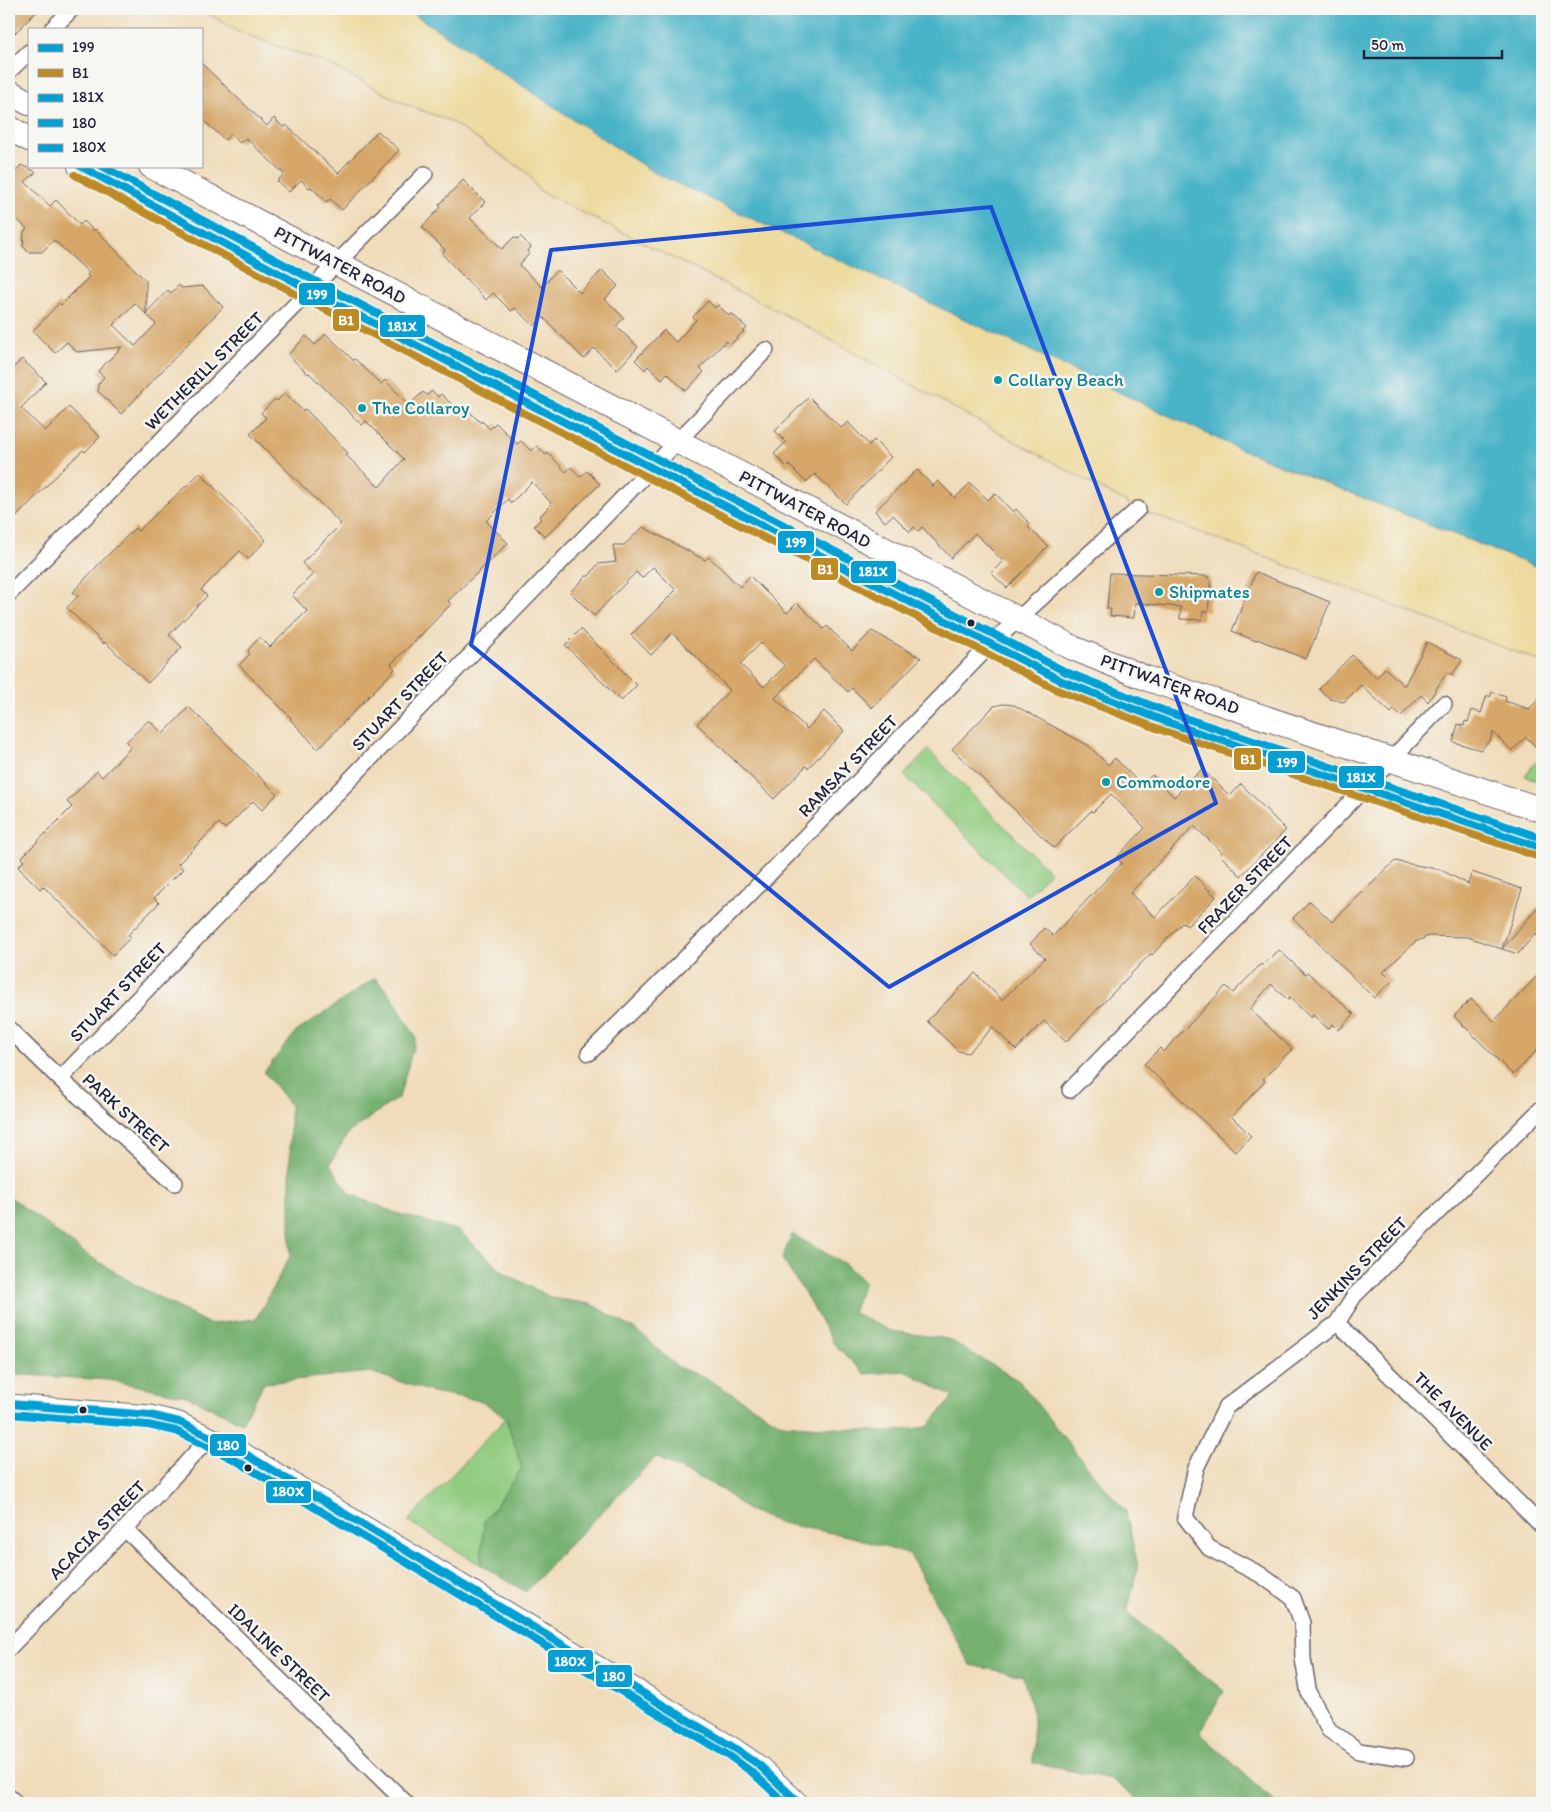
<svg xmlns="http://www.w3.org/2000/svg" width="1551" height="1812" font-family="Itim,sans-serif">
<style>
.green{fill:#91cc80;stroke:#5a775e}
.forest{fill:#74b06e;stroke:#4b6954}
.sand{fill:#eeda9e;stroke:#887e6c}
.water{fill:#49b3c7;stroke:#366a81}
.building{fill:#d6a769;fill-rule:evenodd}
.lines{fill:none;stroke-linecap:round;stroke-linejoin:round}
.minor-casing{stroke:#6a6367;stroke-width:18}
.tertiary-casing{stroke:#6a6367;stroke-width:21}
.trunk-casing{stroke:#6a6367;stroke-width:26}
.minor{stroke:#fff;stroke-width:15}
.tertiary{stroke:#fff;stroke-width:19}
.trunk{stroke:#fff;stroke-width:24}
.bus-1-casing{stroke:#f6f6f2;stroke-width:11}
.bus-2-casing{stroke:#f6f6f2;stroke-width:11}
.bus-3-casing{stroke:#f6f6f2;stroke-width:11}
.bus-4-casing{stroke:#f6f6f2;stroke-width:11}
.bus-5-casing{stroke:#f6f6f2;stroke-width:11}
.bus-1{stroke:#059fd4;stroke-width:8}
.bus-2{stroke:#bd8b25;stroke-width:8}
.bus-3{stroke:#059fd4;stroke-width:8}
.bus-4{stroke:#059fd4;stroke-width:8}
.bus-5{stroke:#059fd4;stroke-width:8}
.marked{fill:none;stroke:#1d4ed8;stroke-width:4;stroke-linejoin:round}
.culture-dot{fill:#0f9aa8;stroke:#f6f6f2;stroke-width:2}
.bus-dot{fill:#22223b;stroke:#f6f6f2;stroke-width:2}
.labels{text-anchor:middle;stroke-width:5;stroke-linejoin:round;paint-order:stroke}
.street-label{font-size:18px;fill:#22223b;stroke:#f6f6f2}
.culture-label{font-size:18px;fill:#0d838f;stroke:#f6f6f2;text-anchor:start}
.line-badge{stroke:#f6f6f2;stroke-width:2}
.badge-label{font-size:14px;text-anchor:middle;font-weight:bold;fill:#fff}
</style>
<rect width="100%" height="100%" fill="#f6f6f2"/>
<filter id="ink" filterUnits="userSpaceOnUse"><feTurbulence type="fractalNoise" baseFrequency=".02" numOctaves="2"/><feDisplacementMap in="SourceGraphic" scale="10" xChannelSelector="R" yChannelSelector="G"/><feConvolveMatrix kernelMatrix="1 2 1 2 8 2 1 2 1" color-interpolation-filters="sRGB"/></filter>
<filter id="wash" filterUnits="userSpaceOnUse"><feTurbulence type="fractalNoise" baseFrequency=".0096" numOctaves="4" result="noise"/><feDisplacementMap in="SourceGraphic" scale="20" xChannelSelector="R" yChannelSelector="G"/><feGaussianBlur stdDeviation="1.12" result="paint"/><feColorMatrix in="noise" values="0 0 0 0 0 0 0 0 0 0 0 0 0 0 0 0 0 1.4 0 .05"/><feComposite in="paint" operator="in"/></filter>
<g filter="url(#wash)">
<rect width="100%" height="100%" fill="#f0dcba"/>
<path class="green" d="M 928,750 L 1050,872 L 1027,896 L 904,775 Z
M 1542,754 L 1542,782 L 1525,776 Z
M 506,1418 L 522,1468 L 484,1522 L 481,1565 L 408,1521 Z"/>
<path class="forest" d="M 375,978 L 391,995 L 416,1038 L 399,1097 L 348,1133 L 330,1164 L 350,1194 L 396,1213 L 459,1231 L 503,1272 L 552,1298 L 591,1304 L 639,1332 L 676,1366 L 709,1380 L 782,1424 L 887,1432 L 927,1427 L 953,1397 L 906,1371 L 865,1374 L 834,1344 L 807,1297 L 782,1259 L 792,1234 L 845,1264 L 864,1282 L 853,1313 L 891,1331 L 948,1339 L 1019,1381 L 1080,1458 L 1126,1512 L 1138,1567 L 1127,1613 L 1224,1691 L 1200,1733 L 1276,1803 L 1142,1803 L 1111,1779 L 1033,1763 L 1033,1715 L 1023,1676 L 970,1665 L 910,1555 L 853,1537 L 780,1523 L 746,1509 L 720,1488 L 656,1457 L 558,1556 L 526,1592 L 481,1565 L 484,1522 L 522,1468 L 506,1418 L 482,1401 L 432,1392 L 370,1372 L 264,1383 L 242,1423 L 187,1396 L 109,1380 L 9,1374 L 9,1196 L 83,1252 L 136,1285 L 209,1324 L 256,1319 L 290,1256 L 290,1105 L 264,1072 L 296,1032 Z"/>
<path class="sand" d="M 201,9 L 406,9 L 514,79 L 1235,447 L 1542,569 L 1542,662 L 1138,509 L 780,312 L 538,190 L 528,173 L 450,121 L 405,104 L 330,65 L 239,32 Z"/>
<path class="water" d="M 406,9 L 1542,9 L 1542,569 L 1235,447 L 653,172 Z"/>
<g id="blocks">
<path class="building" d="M 9,9 L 39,9 L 9,39 Z
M 201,63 L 267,126 L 274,118 L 284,128 L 286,125 L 338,173 L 378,131 L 399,150 L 342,210 L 330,199 L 327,202 L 311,187 L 309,188 L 301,180 L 289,192 L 277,181 L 284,174 L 246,138 L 240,143 L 230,134 L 225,140 L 201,118 Z
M 21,165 L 36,172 L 25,182 L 50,206 L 56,200 L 80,225 L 84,221 L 94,231 L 95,229 L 146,281 L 146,313 L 168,290 L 171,293 L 179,285 L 182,288 L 203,286 L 223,307 L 121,414 L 98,391 L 98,384 L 104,377 L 98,371 L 122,347 L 77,352 L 67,342 L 55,353 L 33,331 L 59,303 L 61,305 L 89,277 L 87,275 L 89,273 L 54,240 L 42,252 L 28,252 L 23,246 L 24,232 L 27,229 L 9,211 L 9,166 L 15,172 ZM 135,303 L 156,324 L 135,346 L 113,325 Z
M 463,180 L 485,202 L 470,218 L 502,249 L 514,237 L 517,239 L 520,236 L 531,247 L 528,251 L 530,253 L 519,265 L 542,287 L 557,270 L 580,293 L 602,270 L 618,286 L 605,299 L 624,318 L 616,326 L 638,347 L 617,370 L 594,348 L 584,359 L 543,317 L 534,326 L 515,308 L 511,311 L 493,293 L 486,300 L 442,254 L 445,250 L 422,227 L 441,207 L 439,205 Z
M 708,301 L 715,308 L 718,305 L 729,316 L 731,313 L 747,328 L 730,345 L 726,341 L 700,368 L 704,372 L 686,391 L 667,373 L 662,379 L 648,366 L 645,370 L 635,360 L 664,330 L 676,342 L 696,320 L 693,317 Z
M 326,334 L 353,360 L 355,359 L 381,384 L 385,380 L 409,405 L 423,392 L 427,395 L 432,391 L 438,397 L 441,394 L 462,414 L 467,409 L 481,423 L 482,421 L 490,429 L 496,423 L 517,444 L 521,441 L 531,451 L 537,446 L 546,455 L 548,453 L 566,472 L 571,467 L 580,477 L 587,471 L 600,484 L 545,537 L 534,526 L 541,519 L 539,517 L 552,504 L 532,482 L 511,503 L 508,499 L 486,521 L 508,543 L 448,601 L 451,604 L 423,633 L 391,664 L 395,669 L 318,749 L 290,719 L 291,718 L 239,665 L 250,654 L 248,652 L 249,649 L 260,637 L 270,647 L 307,611 L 292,595 L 313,574 L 302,563 L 341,524 L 250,434 L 266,418 L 261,413 L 275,399 L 277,401 L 285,393 L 303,411 L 305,409 L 315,419 L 348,453 L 346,455 L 379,487 L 404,459 L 366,421 L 362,425 L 309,373 L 308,374 L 288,355 L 306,336 L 315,345 Z
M 22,359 L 46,382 L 21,408 L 45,431 L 69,407 L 100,437 L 85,452 L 83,450 L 63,469 L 16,517 L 9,510 L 9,372 Z
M 809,397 L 841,428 L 848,422 L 869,445 L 874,440 L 891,457 L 846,504 L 815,474 L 806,482 L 789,465 L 787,467 L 774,454 L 786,442 L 775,431 Z
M 917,470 L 933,486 L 938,481 L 955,498 L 970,483 L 988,500 L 995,493 L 1013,512 L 1016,509 L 1030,524 L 1028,527 L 1048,546 L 1007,588 L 991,573 L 1003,561 L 975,533 L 951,558 L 922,527 L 918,531 L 914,527 L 910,532 L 893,515 L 885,522 L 875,511 Z
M 200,473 L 266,540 L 248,559 L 240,551 L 201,590 L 207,596 L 169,635 L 182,647 L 148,683 L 105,642 L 104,644 L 67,608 L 78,596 L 73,592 L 99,564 L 135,528 L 138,531 Z
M 643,527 L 705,560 L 709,557 L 740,587 L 750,576 L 787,613 L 797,603 L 824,629 L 827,626 L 852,651 L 872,631 L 921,658 L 872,708 L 852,688 L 848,692 L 814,659 L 775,698 L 807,729 L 824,711 L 844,731 L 808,768 L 806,766 L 774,799 L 697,724 L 730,690 L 672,633 L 651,655 L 631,635 L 676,590 L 653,567 L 642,578 L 636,572 L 594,616 L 570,592 L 586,576 L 589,576 L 598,564 L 616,562 L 613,545 L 624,545 ZM 761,643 L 785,666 L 764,687 L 740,664 Z
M 1256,572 L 1330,602 L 1306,659 L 1257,639 L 1256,641 L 1232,631 Z
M 1110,573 L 1207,576 L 1211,582 L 1208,612 L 1203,611 L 1202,620 L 1180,619 L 1181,607 L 1135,603 L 1134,618 L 1110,616 L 1111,609 L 1107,609 Z
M 581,629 L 637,685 L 621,701 L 565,645 Z
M 1427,642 L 1462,660 L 1452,675 L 1447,672 L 1428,702 L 1421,695 L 1401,716 L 1394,710 L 1391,713 L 1361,685 L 1344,702 L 1330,699 L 1319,689 L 1352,655 L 1376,678 L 1385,668 L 1404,686 Z
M 1492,692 L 1506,697 L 1505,701 L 1529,709 L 1542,696 L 1542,753 L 1526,737 L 1512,751 L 1493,732 L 1490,740 L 1481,750 L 1453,742 L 1458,724 L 1464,726 L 1465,721 L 1468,722 L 1472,710 L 1481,713 L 1487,695 L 1490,697 Z
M 1003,704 L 1014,705 L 1089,746 L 1108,765 L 1115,758 L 1142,786 L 1152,775 L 1174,797 L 1202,769 L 1230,796 L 1241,784 L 1286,830 L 1241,876 L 1220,855 L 1222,852 L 1194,826 L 1130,893 L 1155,917 L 1195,876 L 1216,897 L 1187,926 L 1183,922 L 1152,955 L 1150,954 L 1066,1042 L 1044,1021 L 1016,1050 L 993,1027 L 968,1053 L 958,1051 L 927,1021 L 975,973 L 1002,1000 L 1045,958 L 1030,944 L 1044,928 L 1053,936 L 1122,863 L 1116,858 L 1145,828 L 1111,794 L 1093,812 L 1091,811 L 1054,848 L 952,749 L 994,706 Z
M 189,707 L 277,794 L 262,810 L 253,801 L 225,829 L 219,823 L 178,864 L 183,869 L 154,898 L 159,903 L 128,935 L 131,937 L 113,955 L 43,886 L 40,889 L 18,867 L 24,861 L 21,858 L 72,807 L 67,802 L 97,771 L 102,777 L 131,747 L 126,742 L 149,720 L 163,734 Z
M 1395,861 L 1441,870 L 1468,884 L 1472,872 L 1522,889 L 1502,949 L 1468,937 L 1429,936 L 1415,942 L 1383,972 L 1392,981 L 1374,998 L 1293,918 L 1310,901 L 1332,922 Z
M 1542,902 L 1542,940 L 1535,934 L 1518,954 L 1502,949 Z
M 1279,950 L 1305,974 L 1307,972 L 1354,1014 L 1339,1030 L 1333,1024 L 1328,1029 L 1313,1015 L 1311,1018 L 1290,998 L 1288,1000 L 1271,984 L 1250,1009 L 1292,1049 L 1263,1079 L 1265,1081 L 1232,1117 L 1251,1136 L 1236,1152 L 1144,1064 L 1160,1048 L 1163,1052 L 1226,986 L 1233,993 L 1261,964 L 1263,966 Z
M 1542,971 L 1542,1045 L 1513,1075 L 1454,1016 L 1471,999 L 1494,1021 Z"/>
</g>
</g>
<g filter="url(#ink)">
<use href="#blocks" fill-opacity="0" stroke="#6a6367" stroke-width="1"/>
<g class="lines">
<g class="minor-casing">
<path id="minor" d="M 52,29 L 72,9
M 9,71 L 29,52
M 9,594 L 425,174
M 9,1029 L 60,1079 L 175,1183
M 589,1053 L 747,897 L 991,644 L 1138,509
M 60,1079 L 766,350
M 1070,1090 L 1349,804 L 1444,704
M 1337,1323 L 1542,1526
M 125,1529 L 406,1803
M 9,1648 L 125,1529 L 211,1436
M 1406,1758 L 1359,1751 L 1329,1730 L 1309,1694 L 1303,1659 L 1302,1623 L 1293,1598 L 1261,1575 L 1209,1548 L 1185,1517 L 1196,1468 L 1226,1407 L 1337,1323 L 1354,1296 L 1542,1108
M 9,1797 L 16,1803"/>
</g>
<g class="tertiary-casing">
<path id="tertiary" d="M 9,1404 L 150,1415 L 179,1422 L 242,1452 L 736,1749 L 759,1765 L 799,1803"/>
</g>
<g class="trunk-casing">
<path id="trunk" d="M 9,92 L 29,103
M 9,128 L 29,139
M 80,166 L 310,290 L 1062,681 L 1167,722 L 1542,848
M 151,166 L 1073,648 L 1148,679 L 1542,810"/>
</g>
<use href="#minor" class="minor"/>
<use href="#tertiary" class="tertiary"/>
<use href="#trunk" class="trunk"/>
<g class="bus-1-casing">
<path id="bus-1" d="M 80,166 L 310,290 L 1062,681 L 1167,722 L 1542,848"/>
</g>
<g class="bus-2-casing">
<path id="bus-2" d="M 75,175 L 305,299 L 1057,690 L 1164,731 L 1539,857"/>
</g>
<g class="bus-3-casing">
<path id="bus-3" d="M 102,166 L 315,281 L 1066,672 L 1170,713 L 1542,838"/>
</g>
<g class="bus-4-casing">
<path id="bus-4" d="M 9,1404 L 150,1415 L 179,1422 L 242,1452 L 736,1749 L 759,1765 L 799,1803"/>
</g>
<g class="bus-5-casing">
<path id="bus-5" d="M 9,1414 L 148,1425 L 176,1431 L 237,1461 L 731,1757 L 753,1773 L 785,1803"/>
</g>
<use href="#bus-1" class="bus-1"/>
<use href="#bus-2" class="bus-2"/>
<use href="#bus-3" class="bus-3"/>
<use href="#bus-4" class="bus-4"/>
<use href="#bus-5" class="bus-5"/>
</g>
</g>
<path class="marked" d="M 991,207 L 1216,803 L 889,987 L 471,645 L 551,250 Z"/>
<g class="culture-dot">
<circle cx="998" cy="380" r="5"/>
<circle cx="362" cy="408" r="5"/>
<circle cx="1159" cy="592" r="5"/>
<circle cx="1106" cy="782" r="5"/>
</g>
<g class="bus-dot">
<circle cx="971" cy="623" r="4.5"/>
<circle cx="83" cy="1410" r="4.5"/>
<circle cx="248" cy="1468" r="4.5"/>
</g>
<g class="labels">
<g class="street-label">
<text transform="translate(340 265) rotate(28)" y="6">PITTWATER ROAD</text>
<text transform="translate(204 371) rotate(-45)" y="6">WETHERILL STREET</text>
<text transform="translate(805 509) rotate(28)" y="6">PITTWATER ROAD</text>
<text transform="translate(1170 684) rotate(20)" y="6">PITTWATER ROAD</text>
<text transform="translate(400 701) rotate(-46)" y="6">STUART STREET</text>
<text transform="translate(848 766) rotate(-46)" y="6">RAMSAY STREET</text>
<text transform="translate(1245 885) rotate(-46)" y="6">FRAZER STREET</text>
<text transform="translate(118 992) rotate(-46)" y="6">STUART STREET</text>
<text transform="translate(126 1113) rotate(42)" y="6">PARK STREET</text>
<text transform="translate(1357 1268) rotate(-46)" y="6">JENKINS STREET</text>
<text transform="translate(1453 1411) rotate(45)" y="6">THE AVENUE</text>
<text transform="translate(97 1530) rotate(-46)" y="6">ACACIA STREET</text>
<text transform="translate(279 1653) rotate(44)" y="6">IDALINE STREET</text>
</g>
<g class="culture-label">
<text x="1008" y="386">Collaroy Beach</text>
<text x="372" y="414">The Collaroy</text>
<text x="1169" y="598">Shipmates</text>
<text x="1116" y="788">Commodore</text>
</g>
</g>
<g class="line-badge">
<rect x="298" y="282" width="38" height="24" rx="5" fill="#059fd4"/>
<rect x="332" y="308" width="28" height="24" rx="5" fill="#bd8b25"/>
<rect x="379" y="314" width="47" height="24" rx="5" fill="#059fd4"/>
<rect x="777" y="530" width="38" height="24" rx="5" fill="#059fd4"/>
<rect x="810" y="557" width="29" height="24" rx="5" fill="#bd8b25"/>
<rect x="850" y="560" width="47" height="24" rx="5" fill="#059fd4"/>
<rect x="1233" y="747" width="29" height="24" rx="5" fill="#bd8b25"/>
<rect x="1267" y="750" width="39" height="24" rx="5" fill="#059fd4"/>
<rect x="1338" y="765" width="47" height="24" rx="5" fill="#059fd4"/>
<rect x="209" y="1433" width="38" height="24" rx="5" fill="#059fd4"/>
<rect x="265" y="1480" width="47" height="24" rx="5" fill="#059fd4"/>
<rect x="547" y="1649" width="47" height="24" rx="5" fill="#059fd4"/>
<rect x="595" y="1664" width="38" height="24" rx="5" fill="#059fd4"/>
</g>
<g class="badge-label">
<text x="317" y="299">199</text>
<text x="346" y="325">B1</text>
<text x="402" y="331">181X</text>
<text x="796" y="547">199</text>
<text x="825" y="574">B1</text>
<text x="873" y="576">181X</text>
<text x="1248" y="764">B1</text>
<text x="1287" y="767">199</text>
<text x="1361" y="782">181X</text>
<text x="228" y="1450">180</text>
<text x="288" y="1496">180X</text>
<text x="570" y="1666">180X</text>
<text x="614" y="1681">180</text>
</g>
<rect width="1551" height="1812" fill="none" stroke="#f6f6f2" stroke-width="30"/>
<rect x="28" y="28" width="175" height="140" fill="#f6f6f2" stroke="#a1a1a9"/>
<rect x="38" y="44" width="25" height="8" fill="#059fd4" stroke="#a1a1a9"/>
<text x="72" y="52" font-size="15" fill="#22223b">199</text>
<rect x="38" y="69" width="25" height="8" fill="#bd8b25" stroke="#a1a1a9"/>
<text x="72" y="78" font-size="15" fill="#22223b">B1</text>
<rect x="38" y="94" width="25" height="8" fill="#059fd4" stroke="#a1a1a9"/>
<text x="72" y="102" font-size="15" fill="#22223b">181X</text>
<rect x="38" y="119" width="25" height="8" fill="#059fd4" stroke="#a1a1a9"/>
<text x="72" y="128" font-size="15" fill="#22223b">180</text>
<rect x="38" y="144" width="25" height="8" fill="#059fd4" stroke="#a1a1a9"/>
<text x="72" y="152" font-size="15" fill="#22223b">180X</text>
<path d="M1364 50v8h138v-8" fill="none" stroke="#22223b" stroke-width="2.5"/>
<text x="1371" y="50" font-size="15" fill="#22223b" stroke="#f6f6f2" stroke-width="4" paint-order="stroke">50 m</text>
</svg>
